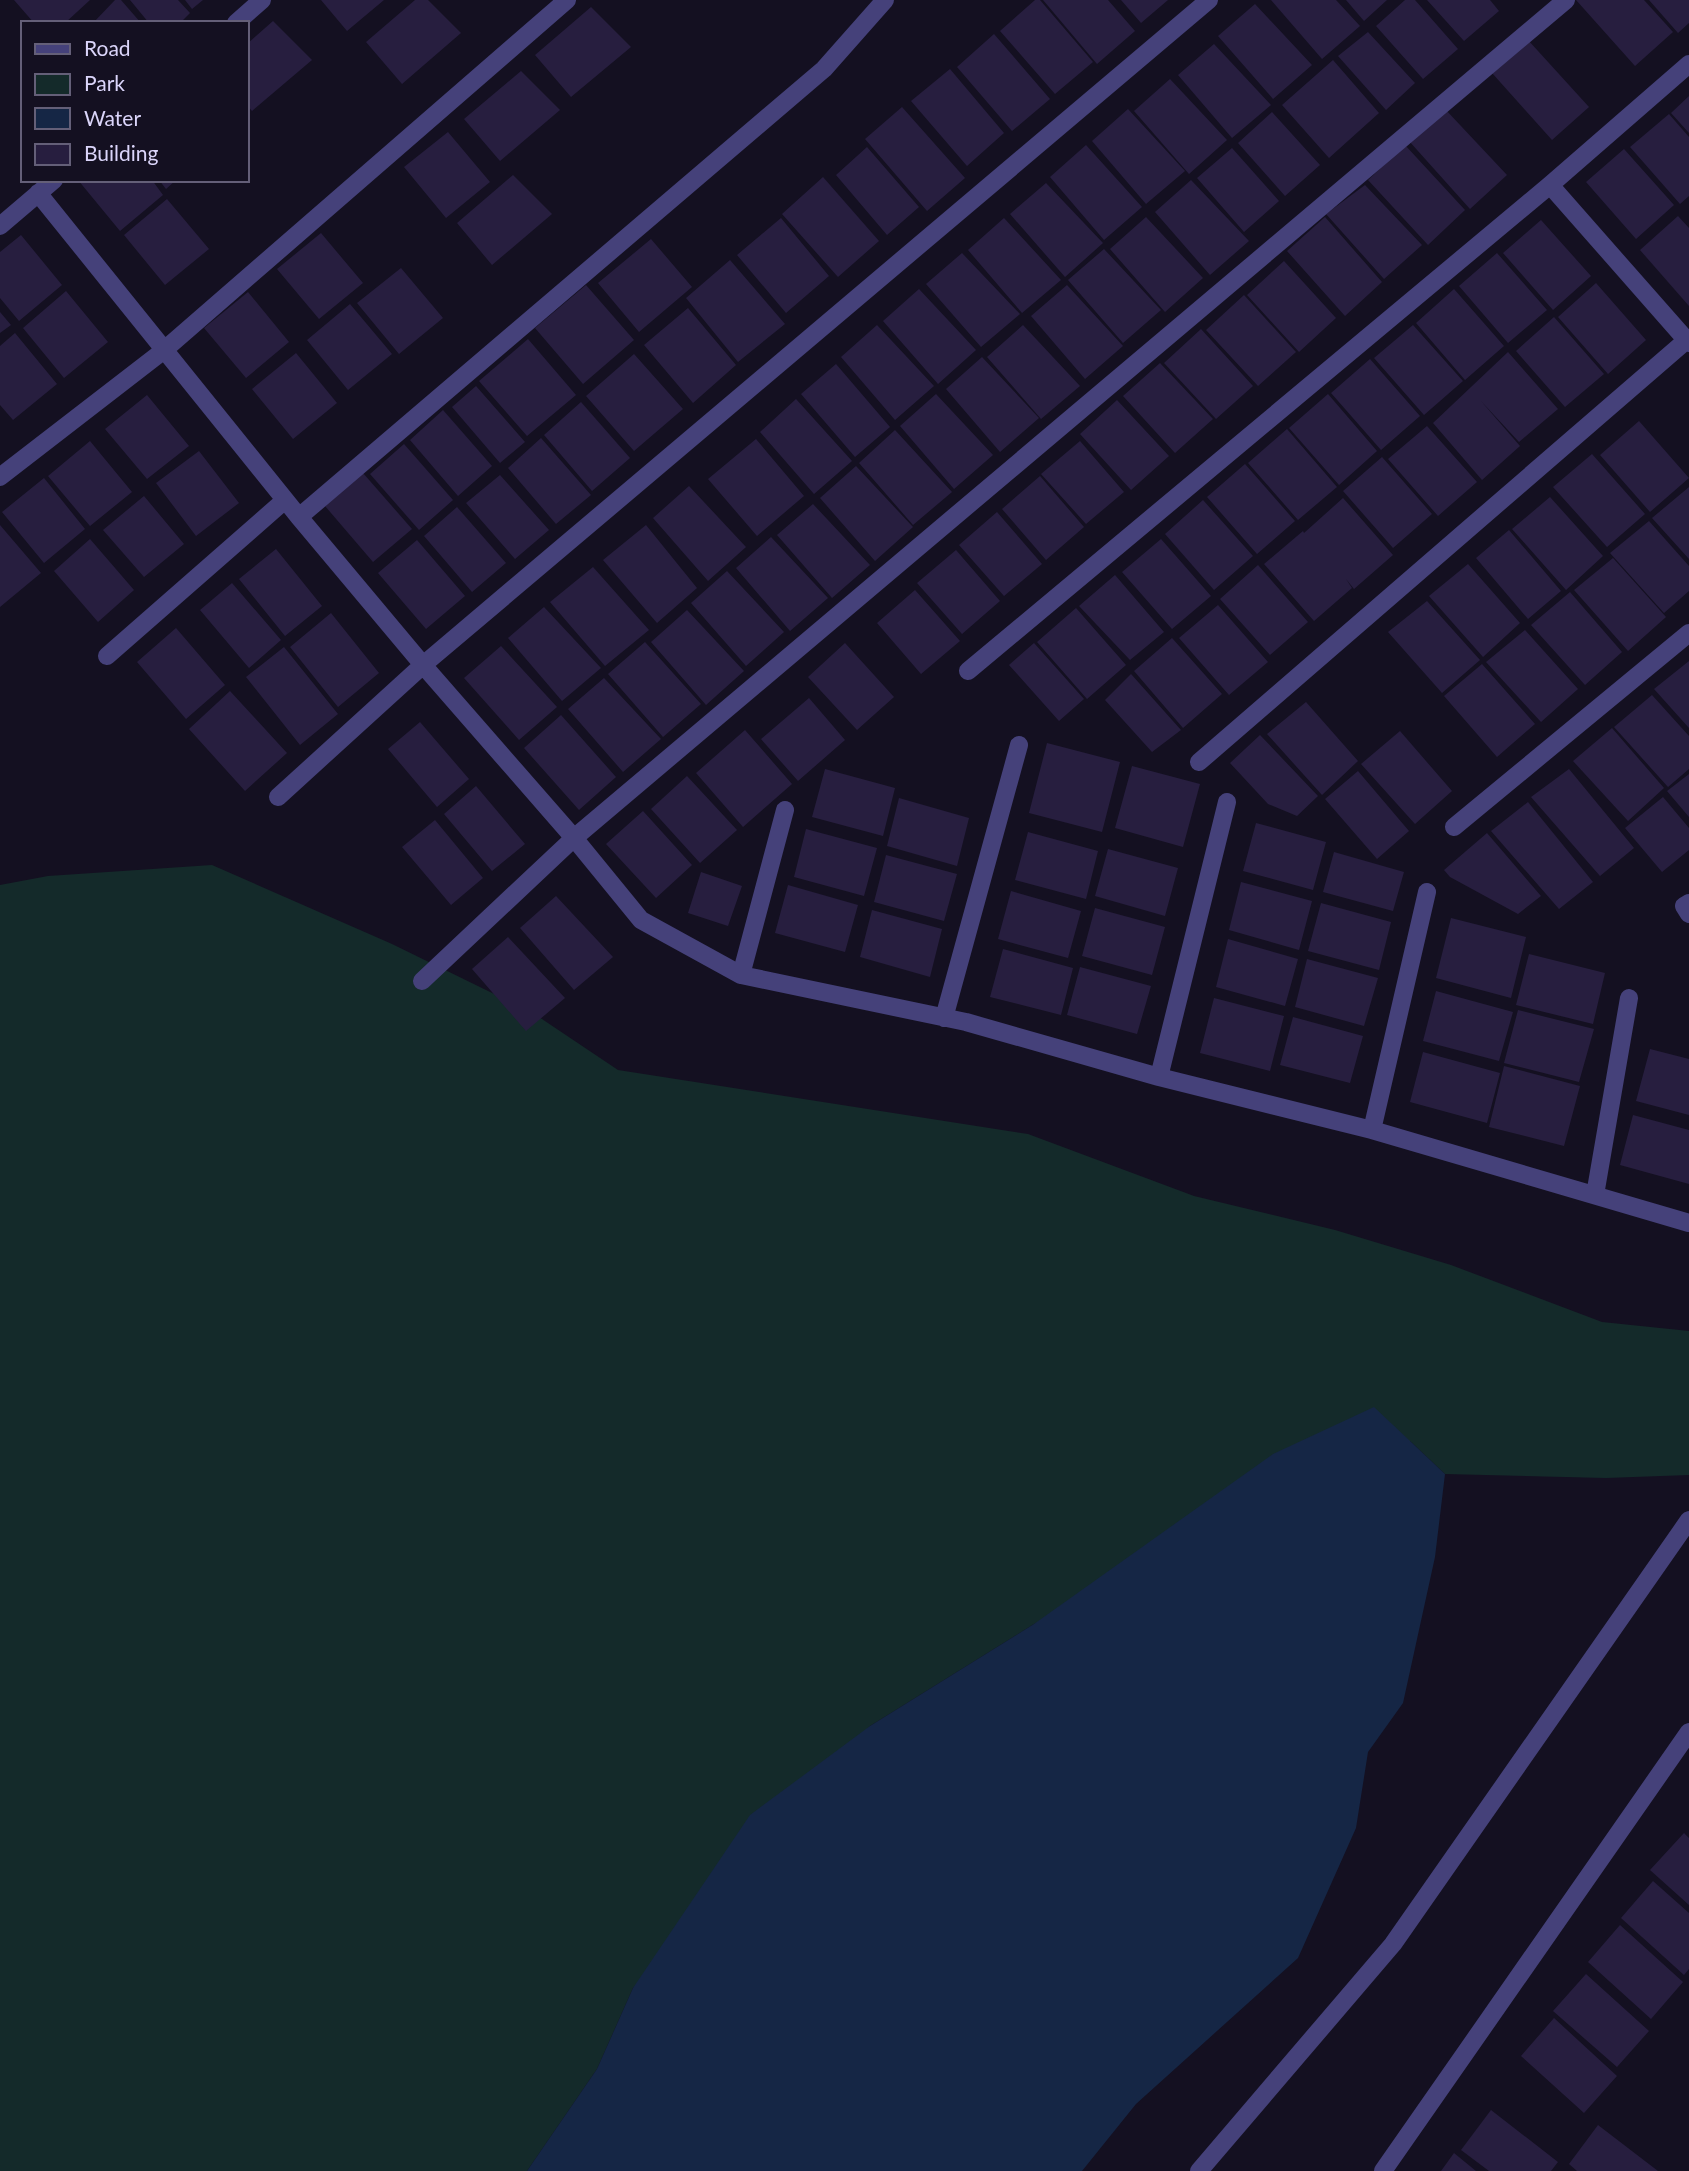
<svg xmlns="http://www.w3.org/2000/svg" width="1689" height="2171" font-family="Lato,sans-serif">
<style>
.green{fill:#142a2a}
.water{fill:#152645}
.building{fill:#271e3f}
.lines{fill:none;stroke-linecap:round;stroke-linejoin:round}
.minor{stroke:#45417a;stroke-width:18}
</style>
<rect width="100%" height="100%" fill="#141021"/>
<path class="green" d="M 212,865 L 392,944 L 533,1013 L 618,1070 L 1028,1134 L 1194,1196 L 1335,1230 L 1451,1265 L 1602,1322 L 1689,1331 L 1689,1475 L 1606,1478 L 1445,1474 L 1410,1441 L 1034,1624 L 870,1726 L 633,1988 L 597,2069 L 527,2171 L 0,2171 L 0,885 L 48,876 Z"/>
<path class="water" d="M 1374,1407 L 1445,1474 L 1435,1557 L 1403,1703 L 1368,1752 L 1356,1828 L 1298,1958 L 1136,2104 L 1082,2171 L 527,2171 L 597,2069 L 633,1988 L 750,1815 L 870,1726 L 1034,1624 L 1273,1454 Z"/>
<path class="building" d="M 14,0 L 90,0 L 65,23 L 34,23 Z
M 115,0 L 121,0 L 141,23 L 93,23 Z
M 130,0 L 178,0 L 190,13 L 180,23 L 149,23 Z
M 185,0 L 203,0 L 192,9 Z
M 321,0 L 384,0 L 347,31 Z
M 415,0 L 428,0 L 461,33 L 402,84 L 366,42 Z
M 1035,0 L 1040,0 L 1093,62 L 1055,94 L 1000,31 Z
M 1043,0 L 1108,0 L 1135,31 L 1097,64 Z
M 1121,0 L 1168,0 L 1141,23 Z
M 1271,0 L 1336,0 L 1360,26 L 1322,59 Z
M 1346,0 L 1387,0 L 1364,21 Z
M 1405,0 L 1415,0 L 1458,49 L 1423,79 L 1376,26 Z
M 1427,0 L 1490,0 L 1499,11 L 1464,41 Z
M 1576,0 L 1644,0 L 1673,32 L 1635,66 Z
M 1649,0 L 1689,0 L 1689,23 L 1678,33 Z
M 1255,4 L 1312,65 L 1273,99 L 1218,36 Z
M 591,7 L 631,47 L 571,97 L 535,55 Z
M 273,21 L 312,60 L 252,111 L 247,105 L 247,44 Z
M 1368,32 L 1415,83 L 1386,110 L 1338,56 Z
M 994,34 L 1050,99 L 1012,131 L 957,67 Z
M 1528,40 L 1589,107 L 1552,140 L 1492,73 Z
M 1214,44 L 1271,105 L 1232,138 L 1178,75 Z
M 1333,60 L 1379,113 L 1329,158 L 1282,105 Z
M 950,69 L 1004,133 L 967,166 L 911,101 Z
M 521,71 L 560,110 L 500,161 L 464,119 Z
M 1170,79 L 1227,140 L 1189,174 L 1134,111 Z
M 1689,96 L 1689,133 L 1671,113 Z
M 902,107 L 965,178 L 927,211 L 865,139 Z
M 1128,109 L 1185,171 L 1146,204 L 1092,141 Z
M 1445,109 L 1507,175 L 1470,209 L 1409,141 Z
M 1272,112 L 1320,165 L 1285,196 L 1238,143 Z
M 1669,114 L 1689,137 L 1689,196 L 1680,204 L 1630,147 Z
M 448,132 L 490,182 L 446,218 L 404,167 Z
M 1086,145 L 1142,207 L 1104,240 L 1050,177 Z
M 1405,145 L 1465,210 L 1428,245 L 1368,180 Z
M 867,147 L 919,207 L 887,235 L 836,175 Z
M 1232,148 L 1279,201 L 1244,232 L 1197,178 Z
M 1624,149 L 1674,205 L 1636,239 L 1586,182 Z
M 513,175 L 552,214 L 492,265 L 457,223 Z
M 823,177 L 879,241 L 838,277 L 782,214 Z
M 78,180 L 152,180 L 163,195 L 120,231 Z
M 159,180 L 176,180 L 166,189 Z
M 1191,180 L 1249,241 L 1210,275 L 1155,212 Z
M 1046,183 L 1103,243 L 1065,277 L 1010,214 Z
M 1365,185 L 1422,245 L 1384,279 L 1326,214 Z
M 167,199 L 209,249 L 165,285 L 124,235 Z
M 1678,216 L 1689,228 L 1689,306 L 1640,250 Z
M 1146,217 L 1203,278 L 1165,312 L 1110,249 Z
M 1325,217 L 1382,282 L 1345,316 L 1287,251 Z
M 781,218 L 829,276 L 786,313 L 737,255 Z
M 1004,218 L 1061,280 L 1022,313 L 968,250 Z
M 1541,220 L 1591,276 L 1553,310 L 1503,253 Z
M 321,233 L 363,283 L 319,319 L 277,269 Z
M 21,235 L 62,285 L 19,321 L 0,298 L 0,252 Z
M 651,239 L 692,287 L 639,332 L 598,283 Z
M 1104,249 L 1161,310 L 1123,343 L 1068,280 Z
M 962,253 L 1020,314 L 981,347 L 926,284 Z
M 1497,253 L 1547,310 L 1508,343 L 1459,286 Z
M 730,260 L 785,324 L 738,362 L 686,298 Z
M 1284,261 L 1336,318 L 1299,352 L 1247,295 Z
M 401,268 L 443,318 L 399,354 L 357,303 Z
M 1596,283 L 1646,340 L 1608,374 L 1558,317 Z
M 586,285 L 634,340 L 583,384 L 535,328 Z
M 1067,285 L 1123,346 L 1085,379 L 1031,316 Z
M 919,289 L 976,350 L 938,384 L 883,321 Z
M 1454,289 L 1504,346 L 1465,380 L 1416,323 Z
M 66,291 L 108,342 L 64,378 L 23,328 Z
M 248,292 L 289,342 L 246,378 L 204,328 Z
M 1244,295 L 1296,352 L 1258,386 L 1206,330 Z
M 350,304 L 392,354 L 348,390 L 307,340 Z
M 688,308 L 736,365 L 693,403 L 644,345 Z
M 0,312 L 11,325 L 0,333 Z
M 1554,317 L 1604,374 L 1565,407 L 1516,351 Z
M 877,325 L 934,386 L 895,420 L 841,357 Z
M 1023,325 L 1080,386 L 1041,419 L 987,357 Z
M 1413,325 L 1463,381 L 1424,415 L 1374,358 Z
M 1201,329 L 1253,386 L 1216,419 L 1164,363 Z
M 15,333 L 57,384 L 13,420 L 0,405 L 0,346 Z
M 528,339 L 576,395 L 527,436 L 479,381 Z
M 1508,352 L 1558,409 L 1519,442 L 1481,401 L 1520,446 L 1482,480 L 1433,423 Z
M 296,353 L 337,403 L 293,439 L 252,389 Z
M 634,354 L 683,409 L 634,451 L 586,396 Z
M 982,357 L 1039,418 L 1000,452 L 946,389 Z
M 1370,359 L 1420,416 L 1381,450 L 1331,393 Z
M 1160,363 L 1213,419 L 1175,453 L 1123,396 Z
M 836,364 L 890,427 L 855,457 L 801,394 Z
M 476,386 L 525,442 L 500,463 L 452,407 Z
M 936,394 L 993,455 L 954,489 L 900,426 Z
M 1328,394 L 1377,451 L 1339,485 L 1289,428 Z
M 147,395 L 189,446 L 147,479 L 105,429 Z
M 796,399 L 852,461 L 814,494 L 760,432 Z
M 1117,400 L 1169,456 L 1131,490 L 1080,434 Z
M 581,402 L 630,458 L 592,491 L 544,435 Z
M 443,410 L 492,466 L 458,496 L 410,440 Z
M 1639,421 L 1689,478 L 1650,512 L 1600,455 Z
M 1427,426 L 1477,482 L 1438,516 L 1388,459 Z
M 1287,429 L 1337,487 L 1298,520 L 1248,463 Z
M 895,430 L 952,492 L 913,525 L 859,463 Z
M 541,438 L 591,495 L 556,524 L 508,468 Z
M 756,439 L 804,496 L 757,536 L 708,479 Z
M 90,441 L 132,492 L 90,526 L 48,476 Z
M 1080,441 L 1124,492 L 1086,524 L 1041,474 Z
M 404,444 L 453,500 L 419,530 L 370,474 Z
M 199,451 L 239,503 L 196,536 L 156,483 Z
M 1592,454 L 1645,514 L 1607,547 L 1553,487 Z
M 1382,457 L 1432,514 L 1393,548 L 1343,491 Z
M 1245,464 L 1295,521 L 1257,554 L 1207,497 Z
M 856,466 L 913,527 L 875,561 L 820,498 Z
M 363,473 L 412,529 L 373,562 L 325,506 Z
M 500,475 L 549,530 L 515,559 L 466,503 Z
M 1040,476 L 1084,527 L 1046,560 L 1002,509 Z
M 44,478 L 85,529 L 44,563 L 2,512 Z
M 689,486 L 746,547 L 708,581 L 653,518 Z
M 1689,487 L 1689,559 L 1652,518 Z
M 144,496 L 184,544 L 144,577 L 103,530 Z
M 1550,497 L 1603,556 L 1566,590 L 1512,529 Z
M 1343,498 L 1393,555 L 1354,589 L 1346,579 L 1352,588 L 1314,621 L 1264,564 L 1303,531 L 1304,533 Z
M 1203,500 L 1253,556 L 1214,590 L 1165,534 Z
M 813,504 L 870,565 L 832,598 L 777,535 Z
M 457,507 L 506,563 L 472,592 L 424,536 Z
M 997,512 L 1042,564 L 1004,596 L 959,545 Z
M 1649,521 L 1689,566 L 1689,591 L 1664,613 L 1610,553 Z
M 0,525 L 41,573 L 0,607 Z
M 646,525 L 697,588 L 657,623 L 603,560 Z
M 1509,530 L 1561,591 L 1528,619 L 1476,558 Z
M 771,537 L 828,598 L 790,631 L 736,568 Z
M 90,539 L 134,590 L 98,622 L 54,571 Z
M 1161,539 L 1211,596 L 1172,629 L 1122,572 Z
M 417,540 L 465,596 L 426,629 L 378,573 Z
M 276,549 L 322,606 L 285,636 L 239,579 Z
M 956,550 L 1000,601 L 962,634 L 917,583 Z
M 1613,558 L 1666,617 L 1628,651 L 1574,590 Z
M 1468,564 L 1520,623 L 1483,657 L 1429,596 Z
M 1258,565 L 1308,622 L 1270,655 L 1220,599 Z
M 593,567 L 649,630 L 605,666 L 550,602 Z
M 727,571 L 784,632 L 746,666 L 691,603 Z
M 1115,575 L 1164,632 L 1130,660 L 1079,606 Z
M 232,583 L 281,640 L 249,668 L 200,610 Z
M 915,590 L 960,641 L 921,674 L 877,623 Z
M 1570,592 L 1622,652 L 1585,685 L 1531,625 Z
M 1427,601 L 1480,660 L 1442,693 L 1388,632 Z
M 1218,605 L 1268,662 L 1229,695 L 1179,638 Z
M 544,607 L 601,668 L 562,701 L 508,638 Z
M 1076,608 L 1126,665 L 1087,699 L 1037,642 Z
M 687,610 L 744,671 L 706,705 L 651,642 Z
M 331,613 L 379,673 L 338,707 L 290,647 Z
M 176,628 L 225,685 L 186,719 L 137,662 Z
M 1525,630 L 1578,689 L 1541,722 L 1486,662 Z
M 1172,638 L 1222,694 L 1183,728 L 1134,671 Z
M 645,642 L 701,704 L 663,737 L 608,674 Z
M 845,643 L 894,697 L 857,730 L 808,677 Z
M 1034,643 L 1084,699 L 1059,721 L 1009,665 Z
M 501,646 L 557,707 L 519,740 L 464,678 Z
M 284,647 L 338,714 L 300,745 L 246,677 Z
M 1689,661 L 1689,728 L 1654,689 Z
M 1482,664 L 1535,724 L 1497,757 L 1444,696 Z
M 1131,674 L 1181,730 L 1152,752 L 1105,700 Z
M 604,678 L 661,739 L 623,772 L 568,709 Z
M 230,691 L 287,753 L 245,791 L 189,729 Z
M 1652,695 L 1689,736 L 1689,769 L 1668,787 L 1614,727 Z
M 809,698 L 845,740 L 798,781 L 761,739 Z
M 1306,702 L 1358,761 L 1322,795 L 1267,734 Z
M 561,715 L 616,777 L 579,810 L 524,748 Z
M 420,722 L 469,779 L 437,807 L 388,749 Z
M 1612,728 L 1664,788 L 1628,821 L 1573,761 Z
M 745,730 L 792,784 L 743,827 L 696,773 Z
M 1400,731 L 1452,791 L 1415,824 L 1361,764 Z
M 1260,735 L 1318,796 L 1297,816 L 1268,804 L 1230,763 Z
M 1047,743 L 1120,762 L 1102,832 L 1029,813 Z
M 1132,766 L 1200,784 L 1183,847 L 1115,828 Z
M 825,769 L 895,788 L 883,836 L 812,817 Z
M 1569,769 L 1634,848 L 1600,876 L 1531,797 Z
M 1358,771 L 1409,831 L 1377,859 L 1325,799 Z
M 1689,774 L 1689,817 L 1667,791 Z
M 687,776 L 737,830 L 700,863 L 651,809 Z
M 476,786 L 525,844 L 492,871 L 444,814 Z
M 1663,797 L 1689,828 L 1689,850 L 1662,872 L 1625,828 Z
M 899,798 L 969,818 L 957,866 L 887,846 Z
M 1528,802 L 1593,882 L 1559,909 L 1491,831 Z
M 643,811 L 692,865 L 656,898 L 606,844 Z
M 435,820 L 483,878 L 451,905 L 402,847 Z
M 1256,823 L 1326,842 L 1313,890 L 1243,871 Z
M 806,829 L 877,848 L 864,896 L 794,877 Z
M 1028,832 L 1098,851 L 1086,899 L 1015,880 Z
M 1487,833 L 1541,896 L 1518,914 L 1450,877 L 1444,870 Z
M 1108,849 L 1178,868 L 1165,916 L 1095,896 Z
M 1334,852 L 1404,872 L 1393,911 L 1323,892 Z
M 886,855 L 957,874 L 944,921 L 874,902 Z
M 701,872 L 742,886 L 728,926 L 688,913 Z
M 1241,882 L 1312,901 L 1299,950 L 1229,930 Z
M 788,885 L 858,905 L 845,952 L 775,933 Z
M 1011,891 L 1081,911 L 1068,958 L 998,939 Z
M 556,896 L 613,957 L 574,990 L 520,928 Z
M 1321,903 L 1391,922 L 1379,970 L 1308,951 Z
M 1095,908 L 1165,927 L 1152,975 L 1082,956 Z
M 872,910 L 942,929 L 930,977 L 860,957 Z
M 1451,918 L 1526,937 L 1511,998 L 1436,978 Z
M 508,937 L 565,998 L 526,1031 L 472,969 Z
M 1228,939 L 1298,959 L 1285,1006 L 1216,987 Z
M 1003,949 L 1073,968 L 1061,1015 L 990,997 Z
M 1529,954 L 1605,973 L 1593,1024 L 1516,1005 Z
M 1307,959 L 1378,978 L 1364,1026 L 1295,1007 Z
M 1080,967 L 1151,986 L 1137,1034 L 1067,1015 Z
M 1436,991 L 1513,1012 L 1499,1061 L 1423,1041 Z
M 1214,998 L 1284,1016 L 1270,1071 L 1200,1053 Z
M 1518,1010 L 1594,1029 L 1579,1082 L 1504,1063 Z
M 1293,1017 L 1363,1036 L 1350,1083 L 1280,1065 Z
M 1650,1049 L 1689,1059 L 1689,1115 L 1636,1101 Z
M 1423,1052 L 1500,1073 L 1487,1123 L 1410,1102 Z
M 1504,1066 L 1580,1086 L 1564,1146 L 1489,1127 Z
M 1633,1115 L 1689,1130 L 1689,1184 L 1620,1165 Z
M 1684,1833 L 1689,1838 L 1689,1905 L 1650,1870 Z
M 1653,1881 L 1689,1913 L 1689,1969 L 1684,1975 L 1621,1918 Z
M 1620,1925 L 1683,1982 L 1651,2019 L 1588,1962 Z
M 1586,1974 L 1649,2031 L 1617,2067 L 1553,2011 Z
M 1554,2018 L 1617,2076 L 1584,2113 L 1521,2056 Z
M 1491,2110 L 1558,2162 L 1551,2171 L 1489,2171 L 1461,2150 Z
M 1598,2125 L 1658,2171 L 1577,2171 L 1569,2164 Z
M 1454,2153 L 1476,2171 L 1441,2171 Z"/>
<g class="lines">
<path class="minor" d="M 236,23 L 262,0
M 1550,185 L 1689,343
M 38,193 L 299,517 L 423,665 L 574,838 L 641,920 L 741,975 L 966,1022 L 1159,1077 L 1372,1130 L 1689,1223
M 0,226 L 54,180
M 0,477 L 163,351 L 567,0
M 299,517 L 824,69 L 885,0
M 107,656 L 285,500
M 968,671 L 1550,185 L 1689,64
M 1199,762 L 1689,338
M 278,797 L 423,665 L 1209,0
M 1454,827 L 1689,633
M 1689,903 L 1684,906 L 1689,914
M 741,975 L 785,810
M 422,981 L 574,838 L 1566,0
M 944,1018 L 1019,745
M 1159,1077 L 1227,802
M 1372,1130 L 1427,892
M 1595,1195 L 1629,998
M 1199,2171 L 1393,1944 L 1689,1520
M 1383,2171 L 1689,1732"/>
</g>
<rect x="21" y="21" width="228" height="161" fill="#141021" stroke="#645f78" stroke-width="2"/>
<rect x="35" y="44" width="35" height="10" fill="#45417a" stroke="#645f78" stroke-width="2"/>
<text x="84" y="56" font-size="21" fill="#dbd5fa">Road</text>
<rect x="35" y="74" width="35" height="21" fill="#142a2a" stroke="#645f78" stroke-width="2"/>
<text x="84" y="91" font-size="21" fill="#dbd5fa">Park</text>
<rect x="35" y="108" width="35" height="21" fill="#152645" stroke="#645f78" stroke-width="2"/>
<text x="84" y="126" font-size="21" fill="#dbd5fa">Water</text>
<rect x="35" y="144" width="35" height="21" fill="#271e3f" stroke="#645f78" stroke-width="2"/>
<text x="84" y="161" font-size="21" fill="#dbd5fa">Building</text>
</svg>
